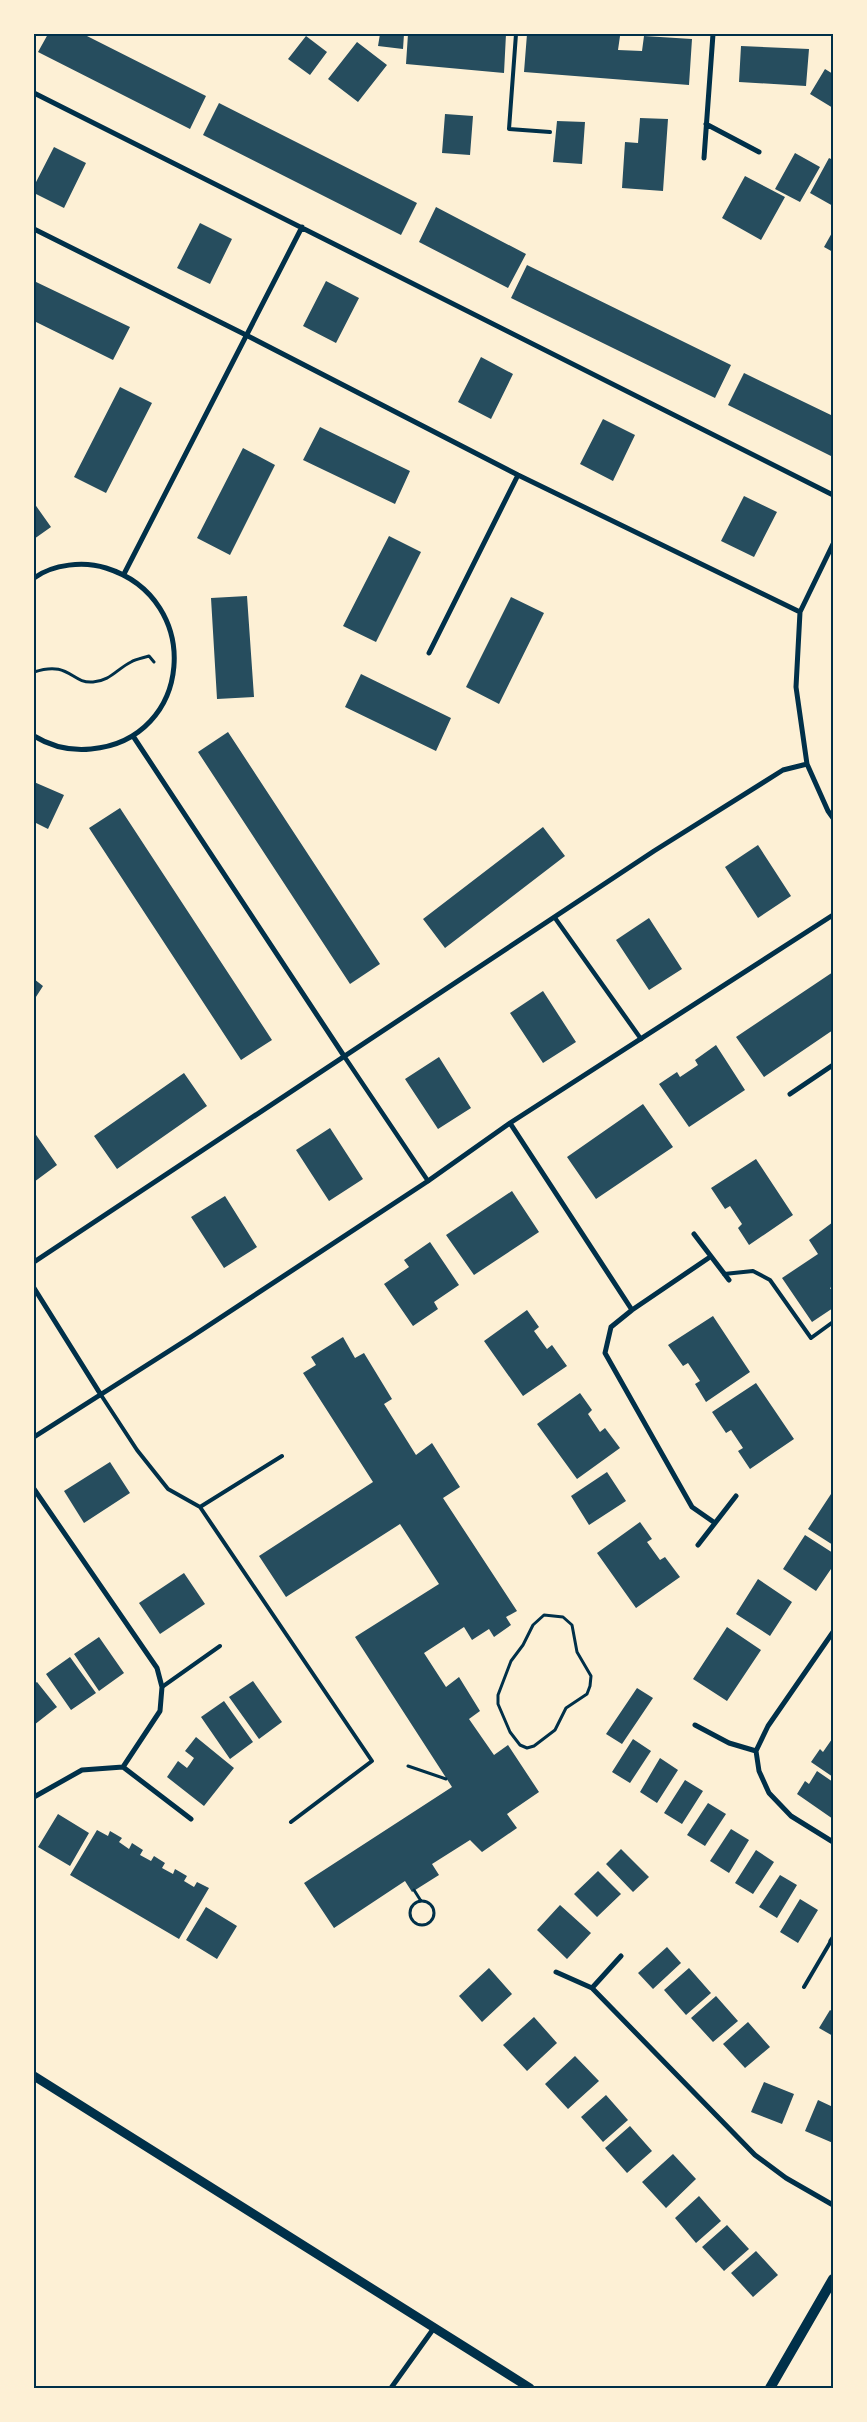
<svg xmlns="http://www.w3.org/2000/svg" width="867" height="2422" font-family="'Libre Baskerville',serif">
<style>
.building{fill:#264d5e}
.lines{fill:none;stroke-linecap:round;stroke-linejoin:round}
.path{stroke:#003049;stroke-width:3}
.service{stroke:#003049;stroke-width:4}
.pedestrian{stroke:#003049;stroke-width:4.5}
.minor{stroke:#003049;stroke-width:5}
.tertiary{stroke:#003049;stroke-width:9}
.secondary{stroke:#003049;stroke-width:10}
.neatline{fill:none;stroke:#003049;stroke-width:2}
</style>
<rect width="100%" height="100%" fill="#fdf0d5"/>
<path class="building" d="M 48,34 L 83,34 L 206,96 L 190,129 L 38,52 Z
M 380,34 L 404,34 L 403,49 L 378,46 Z
M 408,34 L 506,34 L 504,73 L 406,64 Z
M 527,34 L 620,36 L 618,50 L 642,51 L 644,36 L 692,39 L 689,85 L 524,72 Z
M 306,36 L 327,52 L 310,75 L 288,59 Z
M 357,42 L 387,65 L 358,102 L 328,79 Z
M 741,46 L 809,49 L 806,86 L 739,82 Z
M 825,69 L 833,74 L 833,108 L 810,94 Z
M 219,103 L 417,203 L 401,235 L 203,135 Z
M 445,114 L 473,116 L 470,155 L 442,153 Z
M 640,118 L 668,119 L 663,191 L 622,188 L 625,142 L 638,143 Z
M 557,121 L 585,122 L 582,164 L 553,162 Z
M 54,147 L 86,163 L 64,208 L 34,193 L 34,186 Z
M 795,153 L 820,167 L 800,202 L 775,189 Z
M 829,158 L 833,160 L 833,206 L 810,193 Z
M 745,176 L 785,197 L 761,240 L 722,218 Z
M 436,207 L 526,254 L 508,288 L 419,242 Z
M 200,223 L 232,239 L 210,284 L 177,268 Z
M 833,231 L 833,252 L 824,247 Z
M 527,265 L 731,365 L 715,398 L 511,298 Z
M 34,281 L 130,327 L 113,360 L 34,321 Z
M 326,281 L 359,298 L 336,343 L 303,326 Z
M 481,357 L 513,374 L 491,419 L 458,402 Z
M 744,373 L 833,416 L 833,457 L 728,405 Z
M 120,387 L 152,403 L 106,493 L 74,477 Z
M 603,419 L 635,435 L 613,481 L 580,464 Z
M 320,427 L 410,471 L 395,504 L 303,460 Z
M 243,448 L 275,465 L 230,555 L 197,538 Z
M 744,496 L 777,512 L 754,557 L 721,541 Z
M 34,503 L 51,527 L 34,539 Z
M 389,536 L 421,552 L 376,642 L 343,626 Z
M 247,596 L 254,697 L 217,699 L 211,598 Z
M 511,597 L 544,613 L 499,704 L 466,687 Z
M 361,674 L 451,718 L 436,751 L 345,707 Z
M 228,732 L 380,964 L 350,984 L 198,752 Z
M 34,782 L 64,795 L 48,829 L 34,822 Z
M 120,808 L 272,1040 L 241,1060 L 89,828 Z
M 543,827 L 565,856 L 445,948 L 423,919 Z
M 758,845 L 791,896 L 758,918 L 725,867 Z
M 649,918 L 682,969 L 649,990 L 616,940 Z
M 833,972 L 833,1030 L 764,1077 L 736,1037 Z
M 34,979 L 43,986 L 34,1000 Z
M 543,991 L 576,1042 L 543,1063 L 510,1013 Z
M 716,1045 L 745,1090 L 689,1127 L 659,1084 L 677,1072 L 680,1077 L 698,1065 L 695,1060 Z
M 439,1057 L 471,1108 L 438,1129 L 405,1079 Z
M 184,1073 L 207,1106 L 117,1169 L 94,1136 Z
M 643,1104 L 673,1147 L 596,1199 L 567,1157 Z
M 330,1128 L 363,1179 L 329,1201 L 296,1150 Z
M 34,1132 L 57,1165 L 34,1182 Z
M 756,1159 L 793,1215 L 749,1245 L 738,1228 L 742,1224 L 730,1206 L 725,1209 L 711,1188 Z
M 512,1191 L 539,1232 L 474,1275 L 446,1235 Z
M 225,1196 L 257,1247 L 224,1268 L 191,1217 Z
M 833,1222 L 833,1286 L 830,1288 L 833,1292 L 833,1308 L 812,1322 L 782,1278 L 818,1254 L 809,1240 Z
M 430,1242 L 459,1285 L 434,1302 L 438,1309 L 413,1326 L 384,1284 L 409,1267 L 404,1260 Z
M 527,1310 L 539,1327 L 534,1331 L 547,1349 L 552,1345 L 567,1366 L 523,1396 L 484,1341 Z
M 713,1316 L 750,1372 L 706,1402 L 695,1384 L 700,1381 L 688,1363 L 683,1366 L 668,1345 Z
M 343,1337 L 355,1358 L 364,1353 L 392,1399 L 384,1404 L 416,1455 L 432,1443 L 460,1487 L 443,1498 L 517,1611 L 506,1617 L 511,1625 L 494,1637 L 489,1629 L 472,1640 L 464,1627 L 424,1653 L 446,1687 L 459,1677 L 480,1711 L 469,1719 L 494,1755 L 508,1745 L 539,1792 L 507,1814 L 517,1828 L 482,1852 L 470,1840 L 432,1864 L 439,1875 L 412,1892 L 405,1881 L 334,1928 L 304,1883 L 452,1787 L 355,1637 L 439,1584 L 400,1524 L 286,1597 L 259,1556 L 373,1482 L 303,1373 L 316,1365 L 311,1357 Z
M 756,1383 L 794,1439 L 750,1469 L 738,1451 L 743,1448 L 731,1430 L 726,1433 L 712,1412 Z
M 580,1393 L 592,1410 L 588,1414 L 600,1432 L 605,1428 L 620,1448 L 577,1479 L 537,1424 Z
M 110,1462 L 130,1493 L 84,1523 L 64,1491 Z
M 607,1472 L 626,1501 L 589,1525 L 571,1496 Z
M 831,1494 L 833,1496 L 833,1545 L 808,1529 Z
M 640,1522 L 652,1539 L 647,1542 L 660,1560 L 665,1557 L 680,1577 L 636,1608 L 597,1553 Z
M 805,1535 L 833,1553 L 833,1566 L 816,1591 L 783,1569 Z
M 184,1573 L 205,1604 L 160,1634 L 139,1603 Z
M 758,1579 L 792,1602 L 770,1636 L 736,1614 Z
M 727,1627 L 761,1650 L 727,1701 L 693,1679 Z
M 99,1637 L 124,1673 L 99,1691 L 74,1654 Z
M 70,1657 L 96,1693 L 71,1710 L 46,1674 Z
M 253,1681 L 282,1722 L 259,1739 L 229,1697 Z
M 37,1682 L 57,1707 L 34,1725 L 34,1684 Z
M 637,1688 L 653,1698 L 622,1744 L 606,1734 Z
M 224,1701 L 253,1742 L 230,1759 L 201,1717 Z
M 196,1737 L 234,1768 L 204,1806 L 167,1777 L 178,1761 L 187,1768 L 190,1764 L 194,1758 L 185,1751 Z
M 633,1739 L 651,1751 L 630,1783 L 612,1772 Z
M 832,1739 L 833,1740 L 833,1777 L 811,1762 L 820,1749 L 823,1752 Z
M 660,1758 L 678,1770 L 657,1803 L 640,1792 Z
M 817,1771 L 833,1782 L 833,1819 L 797,1794 L 805,1781 L 809,1784 Z
M 685,1780 L 703,1791 L 682,1824 L 664,1813 Z
M 708,1803 L 726,1814 L 705,1846 L 687,1835 Z
M 58,1814 L 89,1833 L 70,1866 L 38,1847 Z
M 731,1829 L 749,1840 L 729,1873 L 710,1861 Z
M 97,1830 L 108,1836 L 110,1831 L 122,1838 L 119,1842 L 129,1849 L 132,1843 L 143,1850 L 140,1855 L 151,1861 L 154,1856 L 165,1863 L 162,1868 L 173,1874 L 175,1869 L 187,1876 L 184,1881 L 194,1887 L 197,1882 L 209,1888 L 179,1939 L 70,1875 Z
M 621,1849 L 649,1877 L 633,1892 L 606,1864 Z
M 756,1850 L 774,1862 L 753,1894 L 735,1883 Z
M 598,1871 L 621,1894 L 597,1917 L 574,1894 Z
M 780,1875 L 797,1885 L 777,1918 L 759,1907 Z
M 800,1899 L 818,1910 L 798,1943 L 780,1932 Z
M 560,1905 L 591,1933 L 567,1959 L 537,1930 Z
M 206,1907 L 237,1926 L 217,1959 L 186,1940 Z
M 667,1947 L 681,1963 L 653,1989 L 638,1973 Z
M 489,1968 L 512,1994 L 482,2022 L 459,1996 Z
M 689,1968 L 711,1993 L 686,2015 L 664,1990 Z
M 716,1996 L 738,2021 L 713,2042 L 691,2018 Z
M 830,2010 L 833,2012 L 833,2036 L 819,2028 Z
M 534,2017 L 557,2043 L 527,2071 L 503,2045 Z
M 748,2022 L 770,2047 L 745,2068 L 723,2044 Z
M 575,2056 L 599,2081 L 568,2109 L 545,2084 Z
M 764,2082 L 794,2094 L 782,2124 L 751,2112 Z
M 606,2095 L 628,2120 L 603,2142 L 581,2117 Z
M 818,2100 L 833,2107 L 833,2143 L 805,2131 Z
M 630,2126 L 652,2151 L 627,2173 L 605,2148 Z
M 673,2154 L 696,2179 L 666,2208 L 642,2182 Z
M 699,2196 L 721,2221 L 696,2243 L 675,2218 Z
M 727,2225 L 749,2249 L 724,2271 L 702,2247 Z
M 756,2251 L 778,2275 L 753,2297 L 731,2273 Z"/>
<g class="lines">
<path class="path" d="M 34,672 C 70,660 71,684 93,682 C 110,681 117,669 131,662 C 136,659 143,658 149,656 L 154,662
M 544,1615 L 563,1617 L 572,1625 L 577,1652 L 591,1676 L 590,1686 L 587,1694 L 566,1708 L 555,1730 L 534,1746 L 527,1748 L 520,1745 L 510,1732 L 498,1704 L 498,1695 L 511,1661 L 523,1645 L 533,1625 Z
M 408,1766 L 446,1779
M 414,1890 L 421,1901
M410 1913a12 12 0 1 1 24 0a12 12 0 1 1-24 0Z"/>
<path class="service" d="M 516,34 L 509,129 L 550,132
M 724,1274 L 753,1271 L 770,1280 L 811,1338 L 833,1322
M 101,1395 L 137,1450 L 168,1489 L 200,1507 L 372,1761 L 291,1822
M 200,1507 L 282,1456
M 162,1687 L 220,1646
M 804,1987 L 831,1941"/>
<path class="pedestrian" d="M 555,918 L 641,1039
M 344,1056 L 428,1181"/>
<path class="minor" d="M 34,93 L 833,495
M 706,124 L 759,152
M 704,158 L 713,34
M 34,229 L 246,335 L 518,475 L 800,612
M 833,544 L 800,612 L 796,687 L 807,764 L 828,811 L 833,818
M 124,574 L 302,227
M 34,578 C 53,564 84,561 106,568 C 205,599 193,740 91,749 C 71,751 52,747 34,736
M 429,653 L 518,475
M 133,736 L 344,1056
M 790,1094 L 833,1065
M 510,1123 L 632,1310
M 694,1234 L 729,1280
M 710,1257 L 632,1310 L 611,1327 L 605,1353 L 692,1507 L 715,1523
M 34,1262 L 654,851 L 783,770 L 807,764
M 34,1288 L 101,1395
M 34,1437 L 191,1337 L 428,1181 L 510,1123 L 833,915
M 34,1489 L 157,1668 L 162,1687 L 160,1711 L 123,1767
M 698,1545 L 736,1496
M 833,1632 L 768,1726 L 756,1751 L 759,1771 L 769,1793 L 791,1816 L 833,1842
M 695,1725 L 729,1743 L 756,1751
M 34,1797 L 82,1770 L 123,1767 L 191,1819
M 831,1941 L 833,1938
M 556,1972 L 592,1988 L 755,2155 L 786,2178 L 833,2205
M 592,1988 L 621,1956
M 391,2388 L 434,2328"/>
<path class="tertiary" d="M 34,2076 L 530,2388"/>
<path class="secondary" d="M 770,2388 L 833,2279"/>
</g>
<rect width="867" height="2422" fill="none" stroke="#fdf0d5" stroke-width="70"/>
<rect x="35" y="35" width="797" height="2352" class="neatline"/>
</svg>
